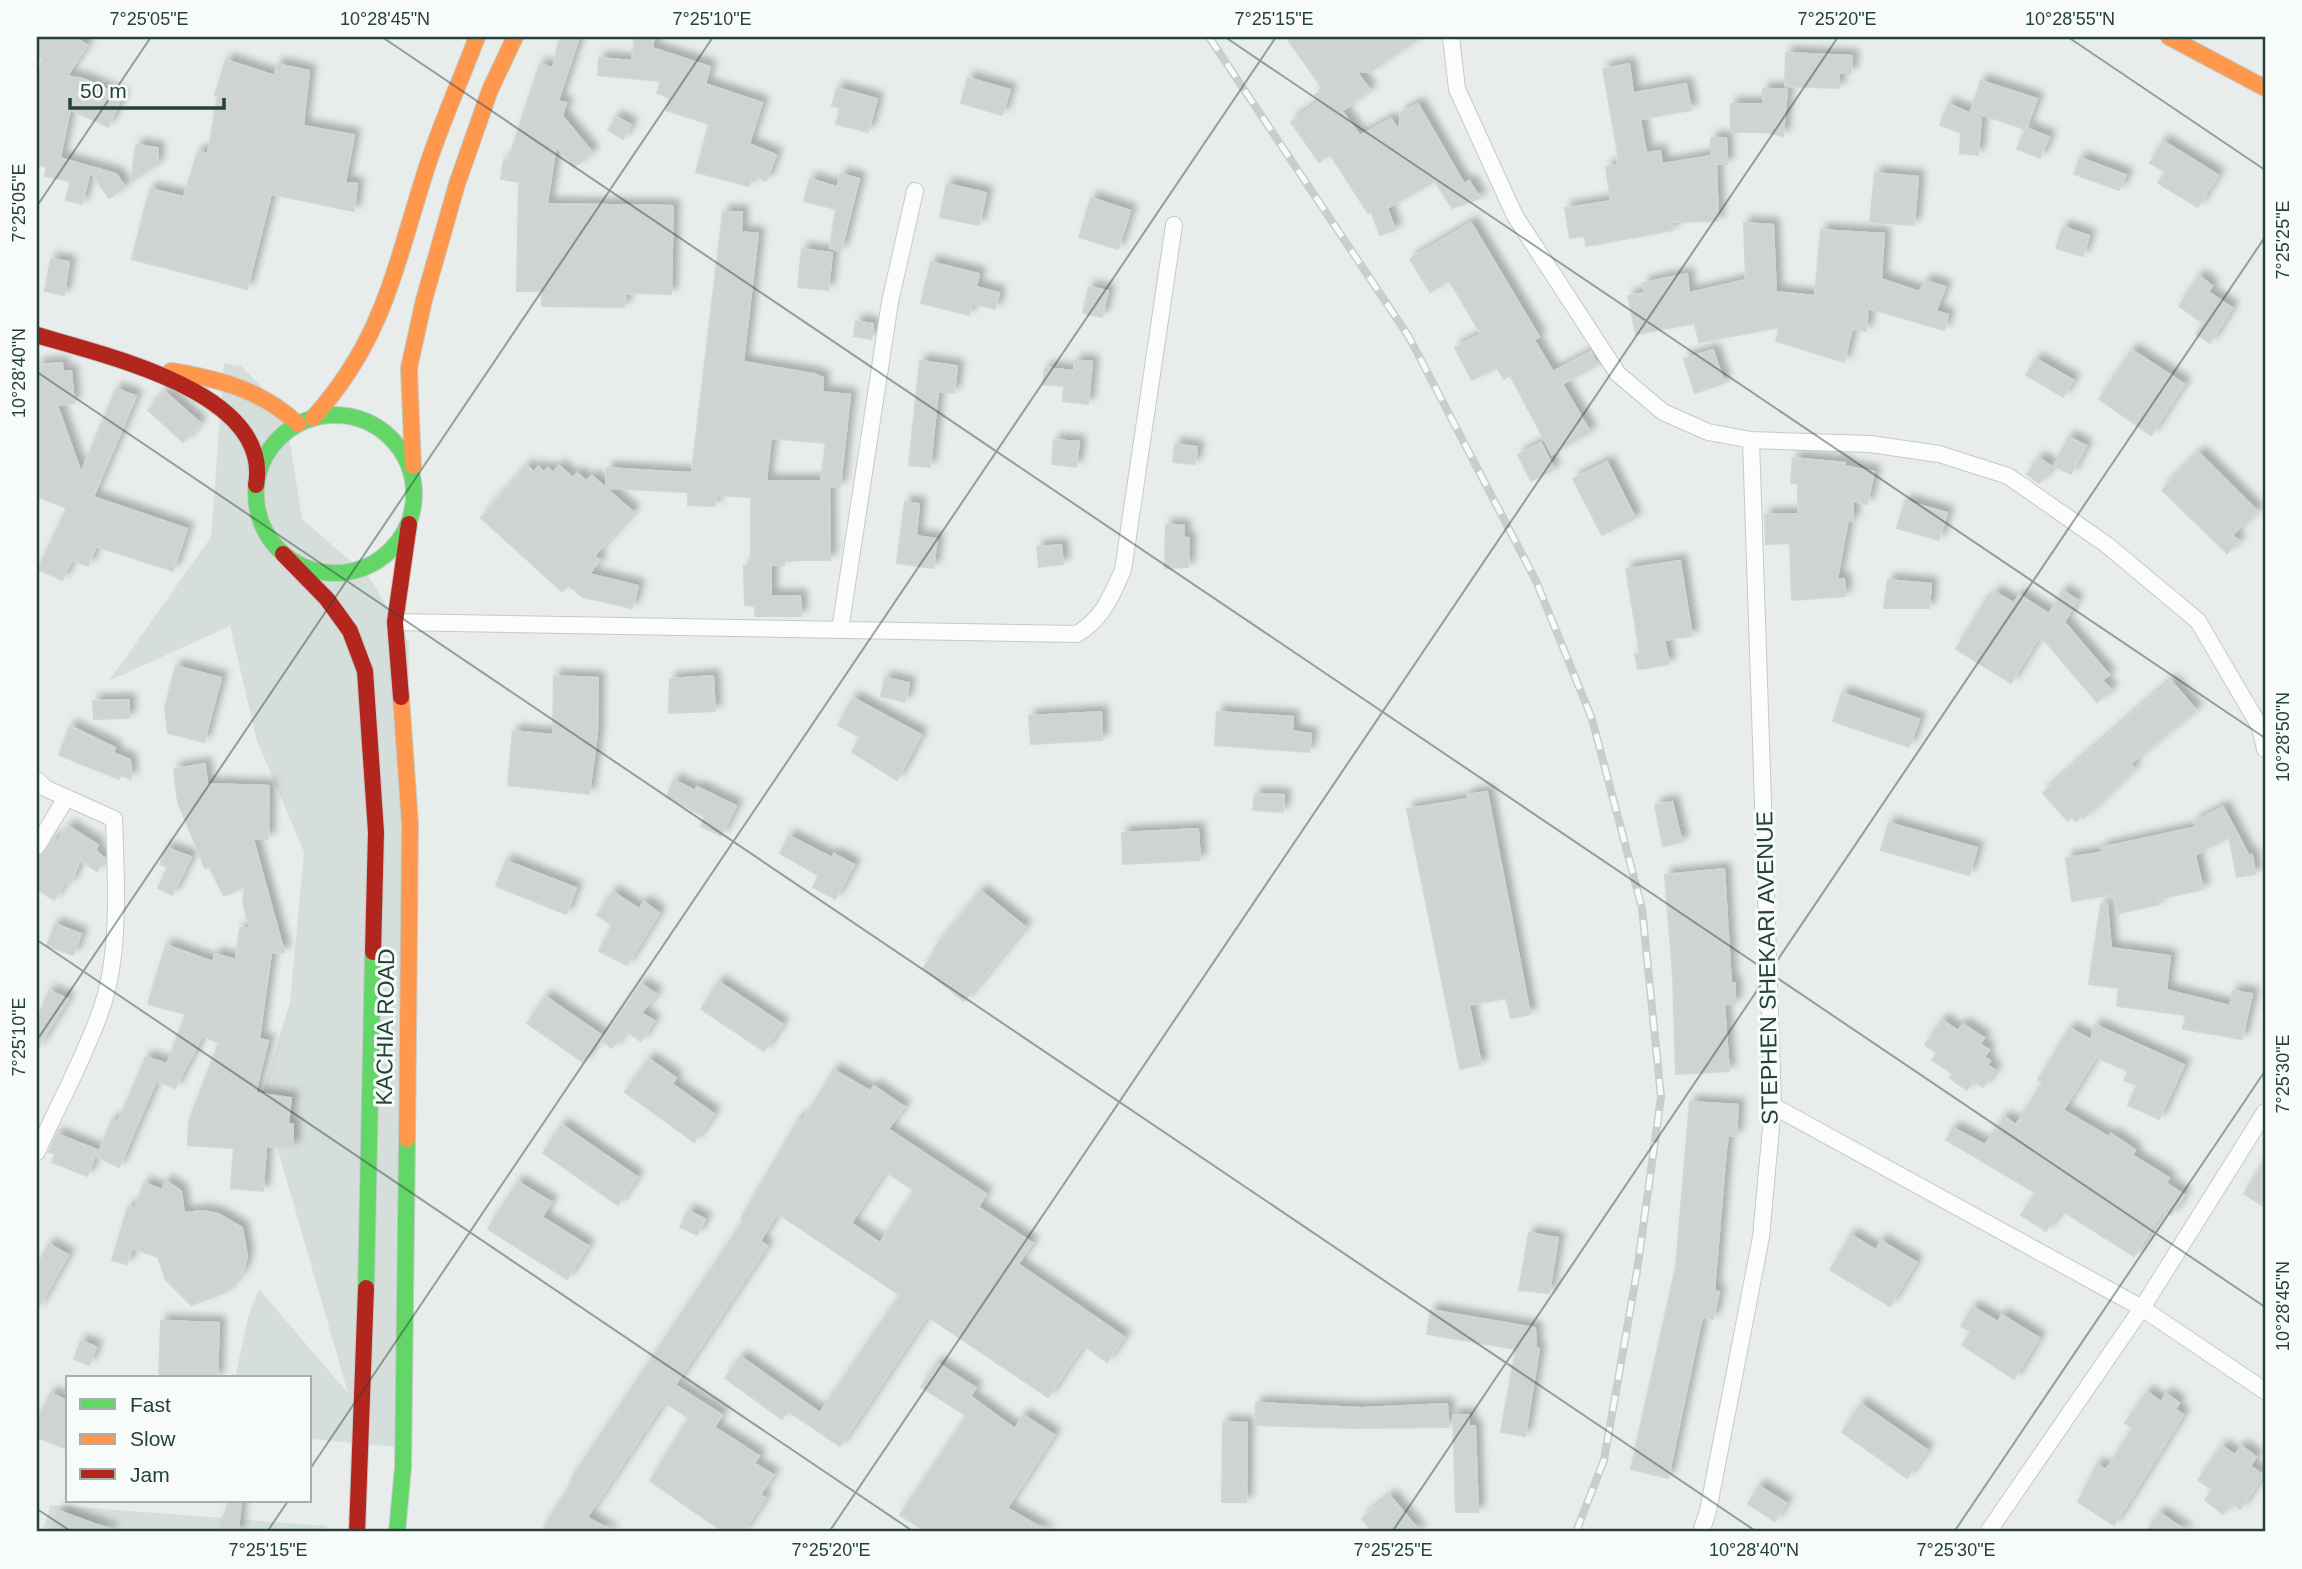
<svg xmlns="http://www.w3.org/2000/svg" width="2302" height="1569" font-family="Arial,sans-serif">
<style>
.built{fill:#d6dedb}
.building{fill:#cfd4d2;stroke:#d1d6d4;stroke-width:2;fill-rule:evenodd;filter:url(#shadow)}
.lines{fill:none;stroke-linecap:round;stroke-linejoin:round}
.street-casing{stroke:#c5cac8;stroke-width:18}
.fast-casing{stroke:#c3cbc8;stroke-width:18}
.slow-casing{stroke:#c3cbc8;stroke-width:18}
.jam-casing{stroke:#c3cbc8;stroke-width:18}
.street{stroke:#fcfcfc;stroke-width:16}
.fast{stroke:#63d668;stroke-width:16}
.slow{stroke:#ff974d;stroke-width:16}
.jam{stroke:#b3261e;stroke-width:16}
.rail-casing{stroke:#c9cdcc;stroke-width:8}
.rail{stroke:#f7fbf9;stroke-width:5;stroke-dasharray:16;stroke-linecap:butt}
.ticks{fill:none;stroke:#24423a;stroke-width:2;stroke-opacity:0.45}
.labels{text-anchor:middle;stroke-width:6;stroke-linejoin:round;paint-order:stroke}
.street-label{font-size:23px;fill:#24423a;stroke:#f7fbf9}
.neatline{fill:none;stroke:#24423a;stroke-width:2.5}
.ticks-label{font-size:18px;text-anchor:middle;fill:#24423a}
</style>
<defs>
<filter id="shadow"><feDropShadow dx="6" dy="-6" stdDeviation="3.5" flood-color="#0004"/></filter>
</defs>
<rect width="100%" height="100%" fill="#e8edeb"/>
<path class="built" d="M 224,363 L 241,366 L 285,411 L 302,519 L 369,577 L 409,643 L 398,1447 L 310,1439 L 310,1378 L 235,1378 L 248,1317 L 259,1289 L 348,1393 L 262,1095 L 290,1002 L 304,852 L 257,741 L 230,626 L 109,681 L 211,537 Z
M 51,1505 L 327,1526 L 326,1532 L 42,1532 Z"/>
<path class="building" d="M 37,37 L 74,37 L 87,45 L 67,76 L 83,79 L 122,96 L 108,127 L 70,109 L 60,158 L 116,174 L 125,187 L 109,198 L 90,171 L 82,204 L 66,200 L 71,181 L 45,176 L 47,167 L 37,165 L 37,86 L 42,59 L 37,56 Z
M 560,37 L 579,37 L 558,101 L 566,103 L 562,116 L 592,152 L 574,167 L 556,145 L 547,204 L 673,206 L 671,294 L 626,293 L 624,307 L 542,306 L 542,291 L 517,291 L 519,182 L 501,179 L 504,160 L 508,161 L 540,64 L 553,68 Z
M 635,37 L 654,37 L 652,48 L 710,67 L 705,84 L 762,103 L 749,144 L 776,155 L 766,181 L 752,175 L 749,186 L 696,172 L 709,124 L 666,110 L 670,98 L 657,93 L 661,81 L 598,75 L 599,58 L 632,61 Z
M 1286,37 L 1420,37 L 1370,72 L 1356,71 L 1370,90 L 1342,111 L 1360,136 L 1391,119 L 1399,131 L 1401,113 L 1418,104 L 1464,184 L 1469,181 L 1480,198 L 1452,208 L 1435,181 L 1387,208 L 1395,230 L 1380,235 L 1371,211 L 1368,213 L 1330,154 L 1319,162 L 1291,122 L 1319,102 L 1315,95 L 1323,89 Z
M 1786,53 L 1852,56 L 1851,73 L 1839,73 L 1839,88 L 1785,86 Z
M 226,60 L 275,76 L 277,64 L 309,71 L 303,126 L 354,135 L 345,183 L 357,184 L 354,211 L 271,194 L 247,289 L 132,259 L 150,189 L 184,197 L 198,151 L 208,154 L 218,95 L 215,95 Z
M 1629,64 L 1633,93 L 1686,84 L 1691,110 L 1640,119 L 1646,153 L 1660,151 L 1662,164 L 1711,156 L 1711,138 L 1726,138 L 1727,164 L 1716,164 L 1718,221 L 1671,222 L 1673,230 L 1586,246 L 1585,236 L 1570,238 L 1565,208 L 1611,201 L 1606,167 L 1617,165 L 1618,154 L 1603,69 Z
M 968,78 L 1010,90 L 1002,115 L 961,103 Z
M 1981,81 L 2037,99 L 2026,128 L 2049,137 L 2040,158 L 2017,149 L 2025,129 L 1971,111 Z
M 837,88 L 877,99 L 868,132 L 836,124 L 840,108 L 832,106 Z
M 1763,89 L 1787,89 L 1783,136 L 1765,132 L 1731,132 L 1731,104 L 1763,104 Z
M 1948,104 L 1981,118 L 1978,155 L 1960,153 L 1961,133 L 1940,125 Z
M 616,117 L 631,125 L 623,139 L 608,130 Z
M 2163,141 L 2218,175 L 2198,207 L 2158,183 L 2165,172 L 2150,163 Z
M 136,145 L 158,148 L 157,164 L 131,182 Z
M 2080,158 L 2126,175 L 2119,190 L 2074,174 Z
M 1875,173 L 1918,177 L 1914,225 L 1870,222 Z
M 841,174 L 859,179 L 841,251 L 830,248 L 836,209 L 804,201 L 810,179 L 837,187 Z
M 947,184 L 986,193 L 979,225 L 940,217 Z
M 1091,198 L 1130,211 L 1118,249 L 1079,237 Z
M 723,212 L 742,212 L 741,232 L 758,234 L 743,362 L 814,374 L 823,378 L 822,392 L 850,395 L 840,487 L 829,486 L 830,560 L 785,560 L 784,565 L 771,565 L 771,596 L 800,596 L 801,616 L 755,616 L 755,606 L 745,605 L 744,566 L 751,566 L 751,497 L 716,495 L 715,506 L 688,505 L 688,492 L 606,488 L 607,468 L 689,473 L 692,471 ZM 771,438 L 826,443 L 821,481 L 766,481 Z
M 1471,223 L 1539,337 L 1534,340 L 1553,372 L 1591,352 L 1597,365 L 1562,384 L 1590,432 L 1552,454 L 1510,375 L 1504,379 L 1497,367 L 1472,380 L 1455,348 L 1481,334 L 1449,280 L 1430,292 L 1410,259 Z
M 1744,223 L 1773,225 L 1776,292 L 1815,296 L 1821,230 L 1884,234 L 1881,279 L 1919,292 L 1926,281 L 1945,287 L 1936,311 L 1948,315 L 1944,330 L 1868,308 L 1866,331 L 1852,329 L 1844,362 L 1776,341 L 1780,327 L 1699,342 L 1695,323 L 1636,334 L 1628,296 L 1645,293 L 1643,283 L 1687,274 L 1689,293 L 1746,280 Z
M 2063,227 L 2089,236 L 2083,256 L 2056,248 Z
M 802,249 L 832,253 L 828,290 L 798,287 Z
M 51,259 L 69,262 L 64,295 L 45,291 Z
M 931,262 L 979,274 L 976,287 L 999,293 L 995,309 L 972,303 L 969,315 L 921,303 Z
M 2199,276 L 2212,286 L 2208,292 L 2232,308 L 2210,343 L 2196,334 L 2203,323 L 2179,306 Z
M 1089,287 L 1108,291 L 1102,317 L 1083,313 Z
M 856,321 L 873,324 L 871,339 L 854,336 Z
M 1713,350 L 1724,383 L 1695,393 L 1684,359 Z
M 2132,350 L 2184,384 L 2151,435 L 2099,399 Z
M 2036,359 L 2073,380 L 2063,397 L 2026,375 Z
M 920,361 L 957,366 L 954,393 L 938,391 L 930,467 L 909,465 Z
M 1075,361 L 1092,362 L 1088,404 L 1063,401 L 1064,386 L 1043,384 L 1045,368 L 1074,371 Z
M 62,363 L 63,372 L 71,371 L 74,403 L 57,405 L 81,473 L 116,389 L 136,396 L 93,497 L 187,529 L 173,571 L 96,546 L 88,566 L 72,560 L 62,580 L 38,569 L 67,508 L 37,496 L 37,365 Z
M 165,392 L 200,423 L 183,442 L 148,410 Z
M 2069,437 L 2086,446 L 2071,474 L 2054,466 Z
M 1054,440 L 1079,442 L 1076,467 L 1052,464 Z
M 1541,443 L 1554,469 L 1531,481 L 1518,455 Z
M 1175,444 L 1197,447 L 1195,464 L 1173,462 Z
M 2199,453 L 2257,511 L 2232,535 L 2239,541 L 2227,553 L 2162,490 Z
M 1793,458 L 1845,463 L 1845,466 L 1874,472 L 1867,504 L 1853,501 L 1853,521 L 1848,520 L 1837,579 L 1844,579 L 1845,596 L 1792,600 L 1790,543 L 1766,544 L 1765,515 L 1798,514 L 1798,483 L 1791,483 Z
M 2039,458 L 2052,467 L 2039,483 L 2027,474 Z
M 1607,462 L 1635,518 L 1602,535 L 1573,479 Z
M 527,466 L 534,472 L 538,467 L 544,472 L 548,468 L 553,473 L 559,466 L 573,478 L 577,473 L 586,481 L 592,476 L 633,512 L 594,556 L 600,560 L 589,574 L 638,586 L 632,608 L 583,597 L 568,585 L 562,591 L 481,518 Z
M 1905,501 L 1947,513 L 1939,540 L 1897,528 Z
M 905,502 L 919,504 L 916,536 L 937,539 L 933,568 L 897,563 Z
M 1166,525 L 1184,526 L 1183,537 L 1189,538 L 1188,567 L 1165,568 Z
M 1061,545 L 1063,564 L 1039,567 L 1037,547 Z
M 1680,561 L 1692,636 L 1664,640 L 1669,664 L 1638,669 L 1635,654 L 1640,653 L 1626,569 Z
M 1888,580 L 1931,584 L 1929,608 L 1884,608 Z
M 2063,591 L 2077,600 L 2064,622 L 2109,675 L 2102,680 L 2111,690 L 2097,702 L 2040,635 L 2011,683 L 1956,649 L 1986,600 L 1989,602 L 1995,592 L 2014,603 L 2019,595 L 2049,614 Z
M 176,666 L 221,678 L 204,742 L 168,733 L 165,708 Z
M 554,676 L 598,678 L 597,734 L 589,794 L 508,785 L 513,731 L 553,735 Z
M 713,676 L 715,711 L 669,713 L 670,679 Z
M 885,678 L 909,683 L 905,702 L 881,696 Z
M 2171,681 L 2196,710 L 2130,764 L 2134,768 L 2083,818 L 2081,816 L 2076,821 L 2072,817 L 2068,821 L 2043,793 Z
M 1842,693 L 1919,719 L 1909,747 L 1833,721 Z
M 853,698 L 921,735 L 897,780 L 852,752 L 860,737 L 838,725 Z
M 129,700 L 129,718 L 94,719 L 93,701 Z
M 1101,712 L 1102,740 L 1031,744 L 1029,716 Z
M 1217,712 L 1293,717 L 1292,731 L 1311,734 L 1309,752 L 1215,745 Z
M 70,726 L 115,748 L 113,753 L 130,760 L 131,779 L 121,775 L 119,779 L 59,755 Z
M 205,764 L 207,784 L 269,786 L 268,839 L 253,839 L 284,952 L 271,953 L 259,1039 L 268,1041 L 255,1093 L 291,1098 L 288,1124 L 293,1124 L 293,1147 L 266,1146 L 263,1191 L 231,1188 L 234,1148 L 188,1145 L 189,1121 L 219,1043 L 202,1036 L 175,1088 L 156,1081 L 119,1167 L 97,1157 L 112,1120 L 118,1122 L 146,1057 L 167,1064 L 186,1014 L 148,1004 L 166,945 L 213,962 L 215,954 L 236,960 L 240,928 L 250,929 L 243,902 L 245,886 L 224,896 L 209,867 L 205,868 L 178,802 L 174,769 Z
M 674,780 L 695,791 L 697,787 L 736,806 L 721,836 L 701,826 L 705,817 L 667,796 Z
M 1487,792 L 1530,1014 L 1511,1018 L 1506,998 L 1469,1005 L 1481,1064 L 1460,1069 L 1407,809 L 1468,799 L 1467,795 Z
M 1255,794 L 1284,795 L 1283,812 L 1253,810 Z
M 1672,802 L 1682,842 L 1663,846 L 1655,805 Z
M 2223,807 L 2249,856 L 2252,855 L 2255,874 L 2237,877 L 2229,837 L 2195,855 L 2203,889 L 2158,899 L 2159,904 L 2119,913 L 2114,894 L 2072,901 L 2066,858 L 2104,852 L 2101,848 L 2197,827 L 2194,822 Z
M 1889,823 L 1977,848 L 1969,875 L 1881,850 Z
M 68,826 L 98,845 L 95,850 L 105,859 L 97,871 L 80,860 L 70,884 L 65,882 L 54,900 L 37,889 L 37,856 L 46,852 L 53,839 L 58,841 Z
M 1198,829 L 1200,860 L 1123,864 L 1122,833 Z
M 789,836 L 832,858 L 834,854 L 854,865 L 835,899 L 813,887 L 819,876 L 780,853 Z
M 167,848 L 191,857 L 172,895 L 158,888 L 168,867 L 160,864 Z
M 506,861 L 576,888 L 566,914 L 496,886 Z
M 1724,869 L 1731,983 L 1735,983 L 1735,1004 L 1724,1004 L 1729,1071 L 1676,1074 L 1673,975 L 1665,875 Z
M 981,891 L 1025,927 L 964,1001 L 923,968 L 937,951 L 934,949 Z
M 613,892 L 639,909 L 644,902 L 659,913 L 627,965 L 599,951 L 612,925 L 597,915 Z
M 2101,904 L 2107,904 L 2111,948 L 2170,956 L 2166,990 L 2230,1006 L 2233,991 L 2252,994 L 2242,1039 L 2183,1029 L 2186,1015 L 2117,1006 L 2119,988 L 2089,984 Z
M 55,924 L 81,934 L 73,955 L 47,946 Z
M 719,982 L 782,1024 L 764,1051 L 701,1009 Z
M 641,984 L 656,994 L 641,1013 L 654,1021 L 641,1041 L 626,1031 L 612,1048 L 602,1041 Z
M 49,991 L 68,999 L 37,1049 L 37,1020 Z
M 546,997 L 601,1035 L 583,1062 L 527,1023 Z
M 1942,1020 L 1958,1031 L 1963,1024 L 1984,1038 L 1980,1044 L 1989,1050 L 1984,1057 L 1990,1061 L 1987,1065 L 1995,1070 L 1983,1087 L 1973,1081 L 1967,1090 L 1950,1078 L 1953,1074 L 1932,1060 L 1937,1053 L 1925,1045 Z
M 2095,1025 L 2184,1065 L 2159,1119 L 2128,1105 L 2137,1086 L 2124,1080 L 2128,1071 L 2096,1057 L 2063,1110 L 2109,1137 L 2111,1134 L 2135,1150 L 2132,1155 L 2169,1178 L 2166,1183 L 2184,1195 L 2171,1215 L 2163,1210 L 2134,1256 L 2061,1210 L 2046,1231 L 2021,1215 L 2036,1193 L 1946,1140 L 1953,1128 L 1985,1145 L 2004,1117 L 2016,1125 L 2043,1082 L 2038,1080 L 2070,1028 L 2091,1040 Z
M 649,1059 L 676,1078 L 672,1084 L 714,1114 L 694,1142 L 625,1092 Z
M 834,1070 L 870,1091 L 874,1086 L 904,1107 L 888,1129 L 986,1194 L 978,1207 L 1032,1243 L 1018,1264 L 1124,1337 L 1107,1362 L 1083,1345 L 1048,1397 L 927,1316 L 840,1446 L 788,1411 L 782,1419 L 725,1378 L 741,1357 L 820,1413 L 900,1295 L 777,1213 L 760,1241 L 767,1246 L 675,1385 L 722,1415 L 714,1427 L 759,1456 L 754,1463 L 773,1475 L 760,1495 L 765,1498 L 743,1532 L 724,1532 L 650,1481 L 689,1418 L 664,1402 L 587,1517 L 612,1532 L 541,1532 L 572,1483 L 570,1481 L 744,1220 L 741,1218 L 799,1119 L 803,1121 ZM 885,1171 L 914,1191 L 880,1243 L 851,1223 Z
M 1690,1102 L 1738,1105 L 1736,1136 L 1728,1135 L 1726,1151 L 1714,1291 L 1719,1292 L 1713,1319 L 1702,1317 L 1668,1478 L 1631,1469 L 1676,1267 Z
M 562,1125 L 637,1177 L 618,1205 L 543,1153 Z
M 57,1134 L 97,1150 L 87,1176 L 52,1162 L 55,1154 L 49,1152 Z
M 2265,1159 L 2265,1207 L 2244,1194 Z
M 166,1181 L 181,1191 L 184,1213 L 203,1211 L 218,1214 L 242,1228 L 247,1256 L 243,1271 L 224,1293 L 191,1305 L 166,1280 L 158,1257 L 132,1248 L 127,1264 L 112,1260 L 128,1207 L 135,1209 L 144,1183 L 162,1190 Z
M 518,1182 L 551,1202 L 542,1217 L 588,1246 L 567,1279 L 488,1229 Z
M 688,1211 L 705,1219 L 697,1235 L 680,1227 Z
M 1529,1233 L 1558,1238 L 1549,1293 L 1519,1290 Z
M 1851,1235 L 1876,1250 L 1881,1241 L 1916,1262 L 1890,1306 L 1830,1270 Z
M 49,1244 L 68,1255 L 37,1310 L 37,1266 Z
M 1973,1307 L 1998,1322 L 2002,1315 L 2039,1338 L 2014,1379 L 1962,1345 L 1971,1331 L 1961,1326 Z
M 1431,1310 L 1535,1328 L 1536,1348 L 1539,1349 L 1525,1436 L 1501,1432 L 1516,1349 L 1427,1334 Z
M 161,1321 L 219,1323 L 217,1378 L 159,1378 Z
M 81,1341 L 96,1347 L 89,1365 L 74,1359 Z
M 937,1363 L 976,1388 L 970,1396 L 1015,1429 L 1023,1415 L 1054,1435 L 1007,1508 L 1048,1532 L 927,1532 L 900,1515 L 967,1416 L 921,1387 Z
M 2147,1392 L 2161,1402 L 2166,1394 L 2179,1403 L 2175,1409 L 2183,1415 L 2114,1525 L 2078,1502 L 2097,1464 L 2106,1470 L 2133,1428 L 2125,1423 Z
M 51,1393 L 68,1402 L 68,1449 L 37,1437 L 37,1419 Z
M 1256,1403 L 1362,1408 L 1447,1404 L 1448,1427 L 1354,1428 L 1255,1425 Z
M 1861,1404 L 1927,1450 L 1907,1478 L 1842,1432 Z
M 1453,1415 L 1469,1415 L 1469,1426 L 1475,1426 L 1478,1512 L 1456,1512 Z
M 1223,1422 L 1247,1423 L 1246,1502 L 1222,1502 Z
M 2222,1446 L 2235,1455 L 2241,1446 L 2256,1457 L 2250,1466 L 2263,1475 L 2240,1509 L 2232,1503 L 2223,1514 L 2205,1500 L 2213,1490 L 2198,1480 Z
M 1759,1486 L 1786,1503 L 1775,1521 L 1748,1504 Z
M 1390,1496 L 1420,1532 L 1373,1532 L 1362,1519 Z
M 229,1501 L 241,1501 L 238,1532 L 218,1532 Z
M 59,1511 L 111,1530 L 111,1532 L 51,1532 Z
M 2160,1513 L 2187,1532 L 2146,1532 Z"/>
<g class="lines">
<g class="street-casing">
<path id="street" d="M 1451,37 L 1457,89 L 1515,216 L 1618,374 L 1663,412 L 1708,432 L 1751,440 L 1870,444 L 1939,454 L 2008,476 L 2107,545 L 2198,621 L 2260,727 L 2265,749
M 395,622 L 1077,634 C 1103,618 1111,597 1123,570 L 1174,225
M 840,630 L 890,302 L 915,191
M 37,780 L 45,788 L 114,819 C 116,877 121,955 101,1010 C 84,1059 58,1105 37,1152
M 37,846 L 66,798
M 1773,1106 L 2142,1308 L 2265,1391
M 1701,1532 L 1708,1511 L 1761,1237 L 1773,1106 L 1751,440
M 1988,1532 L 2142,1308 L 2265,1112"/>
</g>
<g class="fast-casing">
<path id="fast" d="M256 494a79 79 0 1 1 158 0a79 79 0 1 1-158 0Z
M 366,1288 L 373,952
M 397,1532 L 403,1467 L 407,1139"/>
</g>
<g class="slow-casing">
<path id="slow" d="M 2169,37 L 2265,88
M 171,371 C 219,379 262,390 298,424
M 313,418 C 385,338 395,265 427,167 C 441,123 461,80 477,37
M 413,466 L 409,368 L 424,300 L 457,184 L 490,90 L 515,37
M 401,697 L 410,824 L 407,1139"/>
</g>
<g class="jam-casing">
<path id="jam" d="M 37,335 C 101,355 273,391 256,485
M 283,554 L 327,599 L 350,631 L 365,671 L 376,832 L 373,952
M 401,697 L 395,622 L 409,524
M 357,1532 L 366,1288"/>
</g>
<use href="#street" class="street"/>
<use href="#fast" class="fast"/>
<use href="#slow" class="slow"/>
<use href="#jam" class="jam"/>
<g class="rail-casing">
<path id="rail" d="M 1209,37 L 1409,337 L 1536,581 L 1592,719 L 1642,908 L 1661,1097 L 1637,1271 L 1604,1460 L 1576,1532"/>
</g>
<use href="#rail" class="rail"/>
</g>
<path class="ticks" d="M 382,37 L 2265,1307M 1225,37 L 2265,738M 2068,37 L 2265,170M 37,206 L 151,37M 37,372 L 1757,1532M 37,940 L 914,1532M 37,1040 L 713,37M 310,1469 L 1276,37M 37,1509 L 72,1532M 267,1532 L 288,1501M 829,1532 L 1838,37M 1392,1532 L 2265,237M 1954,1532 L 2265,1071"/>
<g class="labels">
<g class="street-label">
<text transform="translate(1767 968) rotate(-91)" y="8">STEPHEN SHEKARI AVENUE</text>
<text transform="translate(385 1027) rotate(-89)" y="8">KACHIA ROAD</text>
</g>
</g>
<rect width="2302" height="1569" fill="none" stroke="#f7fbf9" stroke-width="77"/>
<rect x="66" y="1376" width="245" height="126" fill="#f7fbf9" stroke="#a3b1ad" stroke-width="2"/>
<rect x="80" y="1399" width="35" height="10" fill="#63d668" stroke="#a3b1ad" stroke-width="2"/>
<text x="130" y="1412" font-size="21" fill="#24423a">Fast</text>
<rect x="80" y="1434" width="35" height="10" fill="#ff974d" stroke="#a3b1ad" stroke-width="2"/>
<text x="130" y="1446" font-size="21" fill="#24423a">Slow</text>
<rect x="80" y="1469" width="35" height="10" fill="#b3261e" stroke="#a3b1ad" stroke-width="2"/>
<text x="130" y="1482" font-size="21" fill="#24423a">Jam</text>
<path d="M70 98v10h154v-10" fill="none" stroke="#24423a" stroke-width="3.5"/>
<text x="80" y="98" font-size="21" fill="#24423a" stroke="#f7fbf9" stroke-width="5" paint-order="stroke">50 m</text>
<rect x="38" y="38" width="2226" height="1492" class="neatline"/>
<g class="ticks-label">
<text x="149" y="25">7°25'05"E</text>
<text x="385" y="25">10°28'45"N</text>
<text x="712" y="25">7°25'10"E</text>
<text x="1274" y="25">7°25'15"E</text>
<text x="1837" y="25">7°25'20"E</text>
<text x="2070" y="25">10°28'55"N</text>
<text transform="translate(19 203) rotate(-90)" y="6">7°25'05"E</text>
<text transform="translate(2283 240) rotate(-90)" y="6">7°25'25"E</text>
<text transform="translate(19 373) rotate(-90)" y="6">10°28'40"N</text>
<text transform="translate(2283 737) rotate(-90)" y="6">10°28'50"N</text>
<text transform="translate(19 1037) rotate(-90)" y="6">7°25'10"E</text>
<text transform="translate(2283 1074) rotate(-90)" y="6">7°25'30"E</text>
<text transform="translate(2283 1306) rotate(-90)" y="6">10°28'45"N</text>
<text x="268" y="1556">7°25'15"E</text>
<text x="831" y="1556">7°25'20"E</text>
<text x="1393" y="1556">7°25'25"E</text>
<text x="1754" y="1556">10°28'40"N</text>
<text x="1956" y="1556">7°25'30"E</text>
</g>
</svg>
